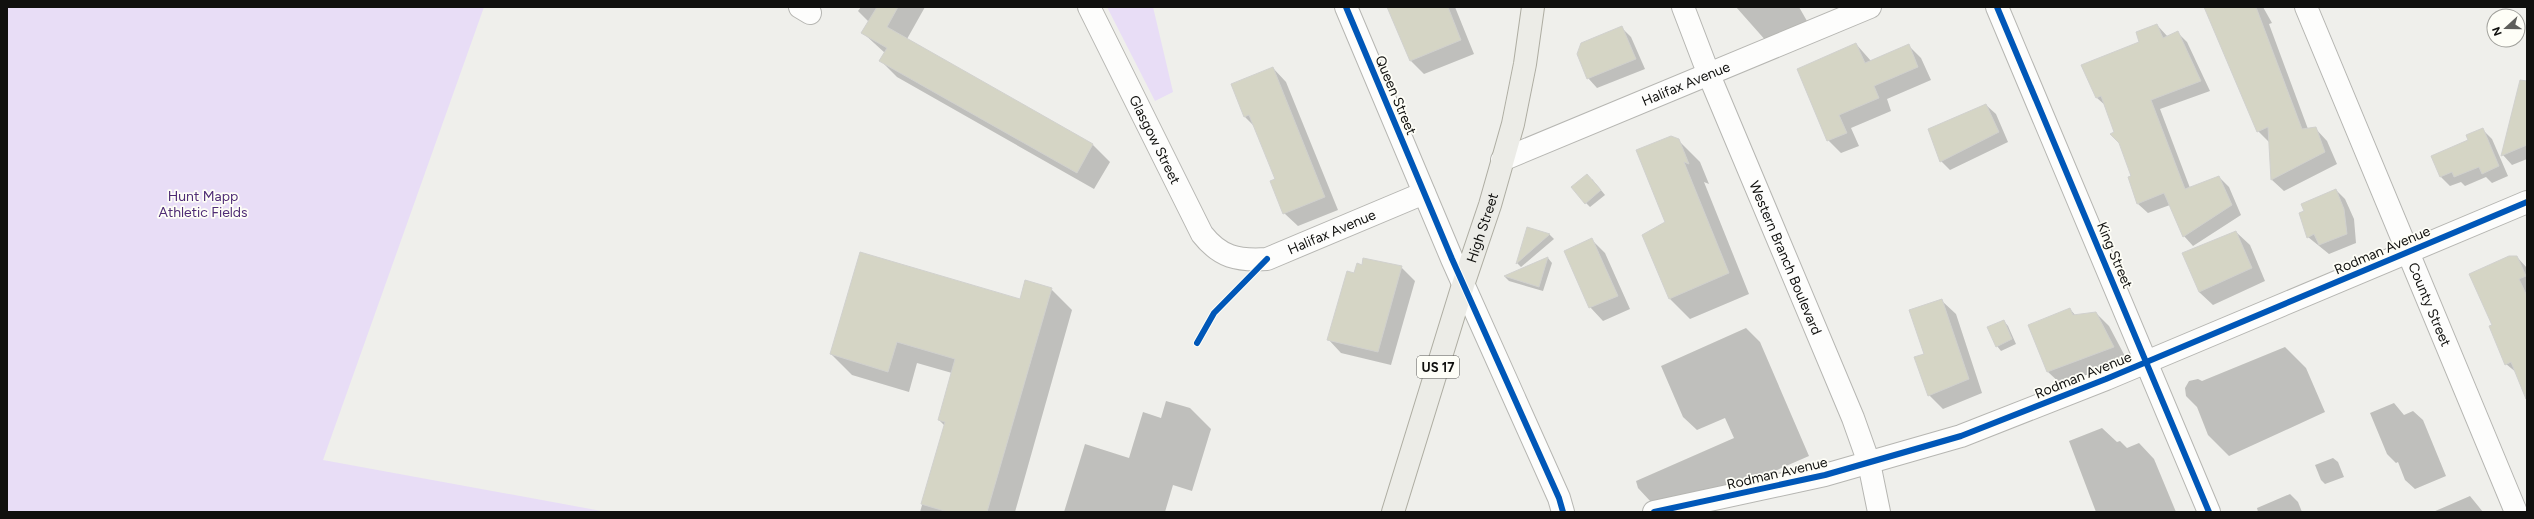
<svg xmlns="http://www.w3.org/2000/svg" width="2534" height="519" font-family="Figtree,sans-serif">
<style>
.green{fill:#e8ddf6}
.shadow{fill:#0003}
.building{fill:#d5d5c5;stroke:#d1d1ce}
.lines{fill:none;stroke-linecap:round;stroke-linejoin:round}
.minor-casing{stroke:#b6b6b2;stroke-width:24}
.major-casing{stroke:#aeada2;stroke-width:24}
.minor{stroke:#fdfdfc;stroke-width:22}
.major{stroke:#ecece7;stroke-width:22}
.cycleway-casing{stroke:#fefef7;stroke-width:8}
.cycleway{stroke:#0057b8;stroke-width:6}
.labels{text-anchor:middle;stroke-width:3.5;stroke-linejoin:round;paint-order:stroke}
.shield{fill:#fefef7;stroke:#575754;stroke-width:1}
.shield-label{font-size:13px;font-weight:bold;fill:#10100e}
.street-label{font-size:14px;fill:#10100e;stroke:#fefef7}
.park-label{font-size:14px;fill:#4f2c75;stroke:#fefef7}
</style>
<rect width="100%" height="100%" fill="#efefeb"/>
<path class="green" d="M 7,7 L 484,7 L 323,460 L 607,512 L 7,512 Z
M 1107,7 L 1153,7 L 1173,92 L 1155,101 Z"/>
<path class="shadow" d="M 861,7 L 925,7 L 907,39 L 1093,145 L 1110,162 L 1094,189 L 897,77 L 880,60 L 885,53 L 863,33 L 869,22 L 858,11 Z
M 1396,7 L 1455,7 L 1474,54 L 1424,74 L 1411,61 L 1390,11 Z
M 1736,7 L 1799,7 L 1807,21 L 1767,42 Z
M 2205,7 L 2263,7 L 2272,23 L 2269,24 L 2308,129 L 2315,128 L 2327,141 L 2337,164 L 2284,191 L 2272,180 L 2270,143 L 2258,131 Z
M 2157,25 L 2168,37 L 2177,32 L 2187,42 L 2210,91 L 2160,109 L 2190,188 L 2219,177 L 2229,187 L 2241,215 L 2193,246 L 2184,236 L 2170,205 L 2148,213 L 2138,204 L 2129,178 L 2132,176 L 2106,106 L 2097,98 L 2082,66 L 2141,42 Z
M 1622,28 L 1631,37 L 1645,69 L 1597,88 L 1588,78 Z
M 1856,44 L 1871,61 L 1908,45 L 1921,58 L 1931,80 L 1887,99 L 1891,111 L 1851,128 L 1859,146 L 1841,153 L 1828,140 Z
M 1273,68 L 1286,82 L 1338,210 L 1298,226 L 1284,213 L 1276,179 L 1255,127 L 1245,117 Z
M 1986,105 L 1996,114 L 2008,142 L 1950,170 L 1941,161 Z
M 2527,108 L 2527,159 L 2512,165 L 2503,155 L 2513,114 Z
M 2482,129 L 2492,139 L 2508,176 L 2492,183 L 2486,177 L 2465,186 L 2461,182 L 2450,186 L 2441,177 L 2432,156 L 2469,141 Z
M 1678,140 L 1700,162 L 1709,184 L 1704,182 L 1749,294 L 1690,319 L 1669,298 Z
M 1592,179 L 1605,195 L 1590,207 L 1586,203 Z
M 2336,190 L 2345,199 L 2354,219 L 2356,243 L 2329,254 L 2308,237 Z
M 1528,228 L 1550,235 L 1554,239 L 1521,267 L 1517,263 Z
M 2236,232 L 2250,245 L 2265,281 L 2213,305 L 2199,292 Z
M 1592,240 L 1605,253 L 1630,309 L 1603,321 L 1590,307 Z
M 2517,257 L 2527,268 L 2527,399 L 2517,373 L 2506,364 L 2493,326 Z
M 1548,258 L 1552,263 L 1543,291 L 1509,281 L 1505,277 Z
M 1362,266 L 1401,267 L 1415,281 L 1391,365 L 1341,353 L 1328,339 L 1355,275 Z
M 1051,289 L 1072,310 L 1015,512 L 920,512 L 945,426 L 939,420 L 952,373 L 917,363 L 909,392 L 852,375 L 831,354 L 1020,301 Z
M 1942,301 L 1956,314 L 1982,393 L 1943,409 L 1929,395 L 1925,355 Z
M 2070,309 L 2076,316 L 2096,313 L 2109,326 L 2127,360 L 2062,385 L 2048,372 L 2029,326 Z
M 2004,321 L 2008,326 L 2016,344 L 2001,351 L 1997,346 Z
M 1746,328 L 1760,342 L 1809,456 L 1752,481 L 1651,502 L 1638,488 L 1636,481 L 1734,438 L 1725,418 L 1697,430 L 1683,417 L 1661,366 Z
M 2285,347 L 2306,368 L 2325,412 L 2229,456 L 2208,435 L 2197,407 L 2186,396 L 2185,388 L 2189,381 L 2198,379 L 2202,381 Z
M 1166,401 L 1190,408 L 1211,429 L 1192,491 L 1173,485 L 1165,512 L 1064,512 L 1085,444 L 1129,458 L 1143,412 L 1161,418 Z
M 2394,403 L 2404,415 L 2413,411 L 2423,420 L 2446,476 L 2415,489 L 2405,480 L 2398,462 L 2396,463 L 2387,454 L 2370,413 Z
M 2102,428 L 2117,442 L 2120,441 L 2127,448 L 2139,443 L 2154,459 L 2176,512 L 2096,512 L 2069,441 Z
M 2333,458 L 2338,462 L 2344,477 L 2325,484 L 2321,480 L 2315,465 Z
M 2290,494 L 2298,502 L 2302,512 L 2258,512 L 2257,508 Z
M 2470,496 L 2483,512 L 2433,512 Z"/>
<path class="building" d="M 877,7 L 898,7 L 887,27 L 1093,144 L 1077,173 L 879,61 L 887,48 L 861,33 Z
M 1387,7 L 1448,7 L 1461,40 L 1410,61 Z
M 2204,7 L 2256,7 L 2302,129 L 2316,127 L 2325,152 L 2271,180 L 2268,127 L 2257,132 Z
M 2157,24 L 2163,38 L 2178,31 L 2201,81 L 2151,100 L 2185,189 L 2219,176 L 2232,205 L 2183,237 L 2164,193 L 2137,204 L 2128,177 L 2131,176 L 2119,143 L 2110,134 L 2114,132 L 2101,96 L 2096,98 L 2081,65 L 2139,42 L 2136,32 Z
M 1622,26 L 1636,59 L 1587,79 L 1577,54 L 1581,43 Z
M 1856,43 L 1865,63 L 1909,44 L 1918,67 L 1874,86 L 1879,98 L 1839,115 L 1847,133 L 1827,141 L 1797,69 Z
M 1273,67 L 1325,197 L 1283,214 L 1270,181 L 1275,179 L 1249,115 L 1244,117 L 1231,84 Z
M 2520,80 L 2527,81 L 2527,145 L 2501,156 Z
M 1986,104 L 1999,132 L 1940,162 L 1928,129 Z
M 2483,128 L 2499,166 L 2482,174 L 2479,167 L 2454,177 L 2452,172 L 2440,177 L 2431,156 L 2468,140 L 2466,135 Z
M 1671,136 L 1679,139 L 1689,164 L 1684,162 L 1729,273 L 1669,299 L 1642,235 L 1665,222 L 1636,150 Z
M 1587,174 L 1601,190 L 1585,204 L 1571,187 Z
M 2336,189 L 2344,209 L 2347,234 L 2319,245 L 2314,234 L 2307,238 L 2299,213 L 2304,211 L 2301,204 Z
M 1527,227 L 1550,234 L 1516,264 Z
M 2236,231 L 2252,268 L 2199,292 L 2182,253 Z
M 1592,238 L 1618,296 L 1589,308 L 1564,251 Z
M 860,252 L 1020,299 L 1025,280 L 1052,288 L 987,512 L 948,512 L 921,504 L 945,422 L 938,420 L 955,359 L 897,342 L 888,372 L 830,354 Z
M 2509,256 L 2517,256 L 2526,276 L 2519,279 L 2527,296 L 2526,399 L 2511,362 L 2505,365 L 2489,326 L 2492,325 L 2469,274 Z
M 1548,257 L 1539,287 L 1504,276 Z
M 1363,258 L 1402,266 L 1378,352 L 1327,340 L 1347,271 L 1354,273 L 1357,263 L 1362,265 Z
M 1942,299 L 1969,379 L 1928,396 L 1914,357 L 1924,354 L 1909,310 Z
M 2070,308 L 2073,315 L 2096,312 L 2114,347 L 2047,372 L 2028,325 Z
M 2004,320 L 2012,339 L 1996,347 L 1987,327 Z"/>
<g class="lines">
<g class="minor-casing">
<g id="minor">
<path d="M 800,7 L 810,13"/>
<path id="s1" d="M 1089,7 L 1202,234 C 1220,257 1237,261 1267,259 L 1424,193"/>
<path d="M 1346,7 L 1452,259 L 1559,498 L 1563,512"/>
<path id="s2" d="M 1683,7 L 1709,75 L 1853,418 L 1869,463 L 1879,512"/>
<path d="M 1997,7 L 2209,512"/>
<path id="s3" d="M 2306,7 L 2516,512"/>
<path id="s4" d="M 1502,160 L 1870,7"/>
<path d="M 1654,512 L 1825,475 L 1961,436 L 2106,379 L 2527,202"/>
</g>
</g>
<g class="major-casing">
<g id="major">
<path id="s5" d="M 1393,512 L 1463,285 L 1490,205 L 1513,124 L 1525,64 L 1533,7"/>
</g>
</g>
<use href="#minor" class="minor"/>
<use href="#major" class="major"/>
<g class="cycleway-casing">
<path id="cycleway" d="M 1346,7 L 1452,259 L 1559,498 L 1563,512
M 1997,7 L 2209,512
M 1197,343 L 1214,313 L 1267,259
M 1654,512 L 1825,475 L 1961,436 L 2106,379 L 2527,202"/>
</g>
<use href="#cycleway" class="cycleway"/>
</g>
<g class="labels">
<rect class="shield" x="1417" y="356" width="42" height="22" rx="3"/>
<g class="shield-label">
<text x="1438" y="372">US 17</text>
</g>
<g class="street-label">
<text dy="5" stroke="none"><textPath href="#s4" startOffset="199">Halifax Avenue</textPath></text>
<text transform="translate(1396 95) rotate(67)" y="5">Queen Street</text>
<text dy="5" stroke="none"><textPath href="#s1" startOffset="148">Glasgow Street</textPath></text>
<text dy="5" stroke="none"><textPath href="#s5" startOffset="298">High Street</textPath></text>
<text dy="5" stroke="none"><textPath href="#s1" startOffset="397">Halifax Avenue</textPath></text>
<text transform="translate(2382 250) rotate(-23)" y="5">Rodman Avenue</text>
<text transform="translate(2115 255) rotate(67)" y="5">King Street</text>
<text dy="5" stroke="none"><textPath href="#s2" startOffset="271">Western Branch Boulevard</textPath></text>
<text dy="5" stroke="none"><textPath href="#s3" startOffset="322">County Street</textPath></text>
<text transform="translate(2083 375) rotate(-22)" y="5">Rodman Avenue</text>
<text transform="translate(1777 473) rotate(-13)" y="5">Rodman Avenue</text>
</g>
<g class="park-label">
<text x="203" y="201">Hunt Mapp<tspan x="203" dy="16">Athletic Fields</tspan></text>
</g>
</g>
<rect width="2534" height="519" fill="none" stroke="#10100e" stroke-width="16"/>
<g transform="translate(2506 28) rotate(249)"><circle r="19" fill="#fefef7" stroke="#9f9f9a"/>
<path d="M0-3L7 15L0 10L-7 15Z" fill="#5e5e5b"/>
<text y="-6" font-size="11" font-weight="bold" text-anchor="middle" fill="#10100e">N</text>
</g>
</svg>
